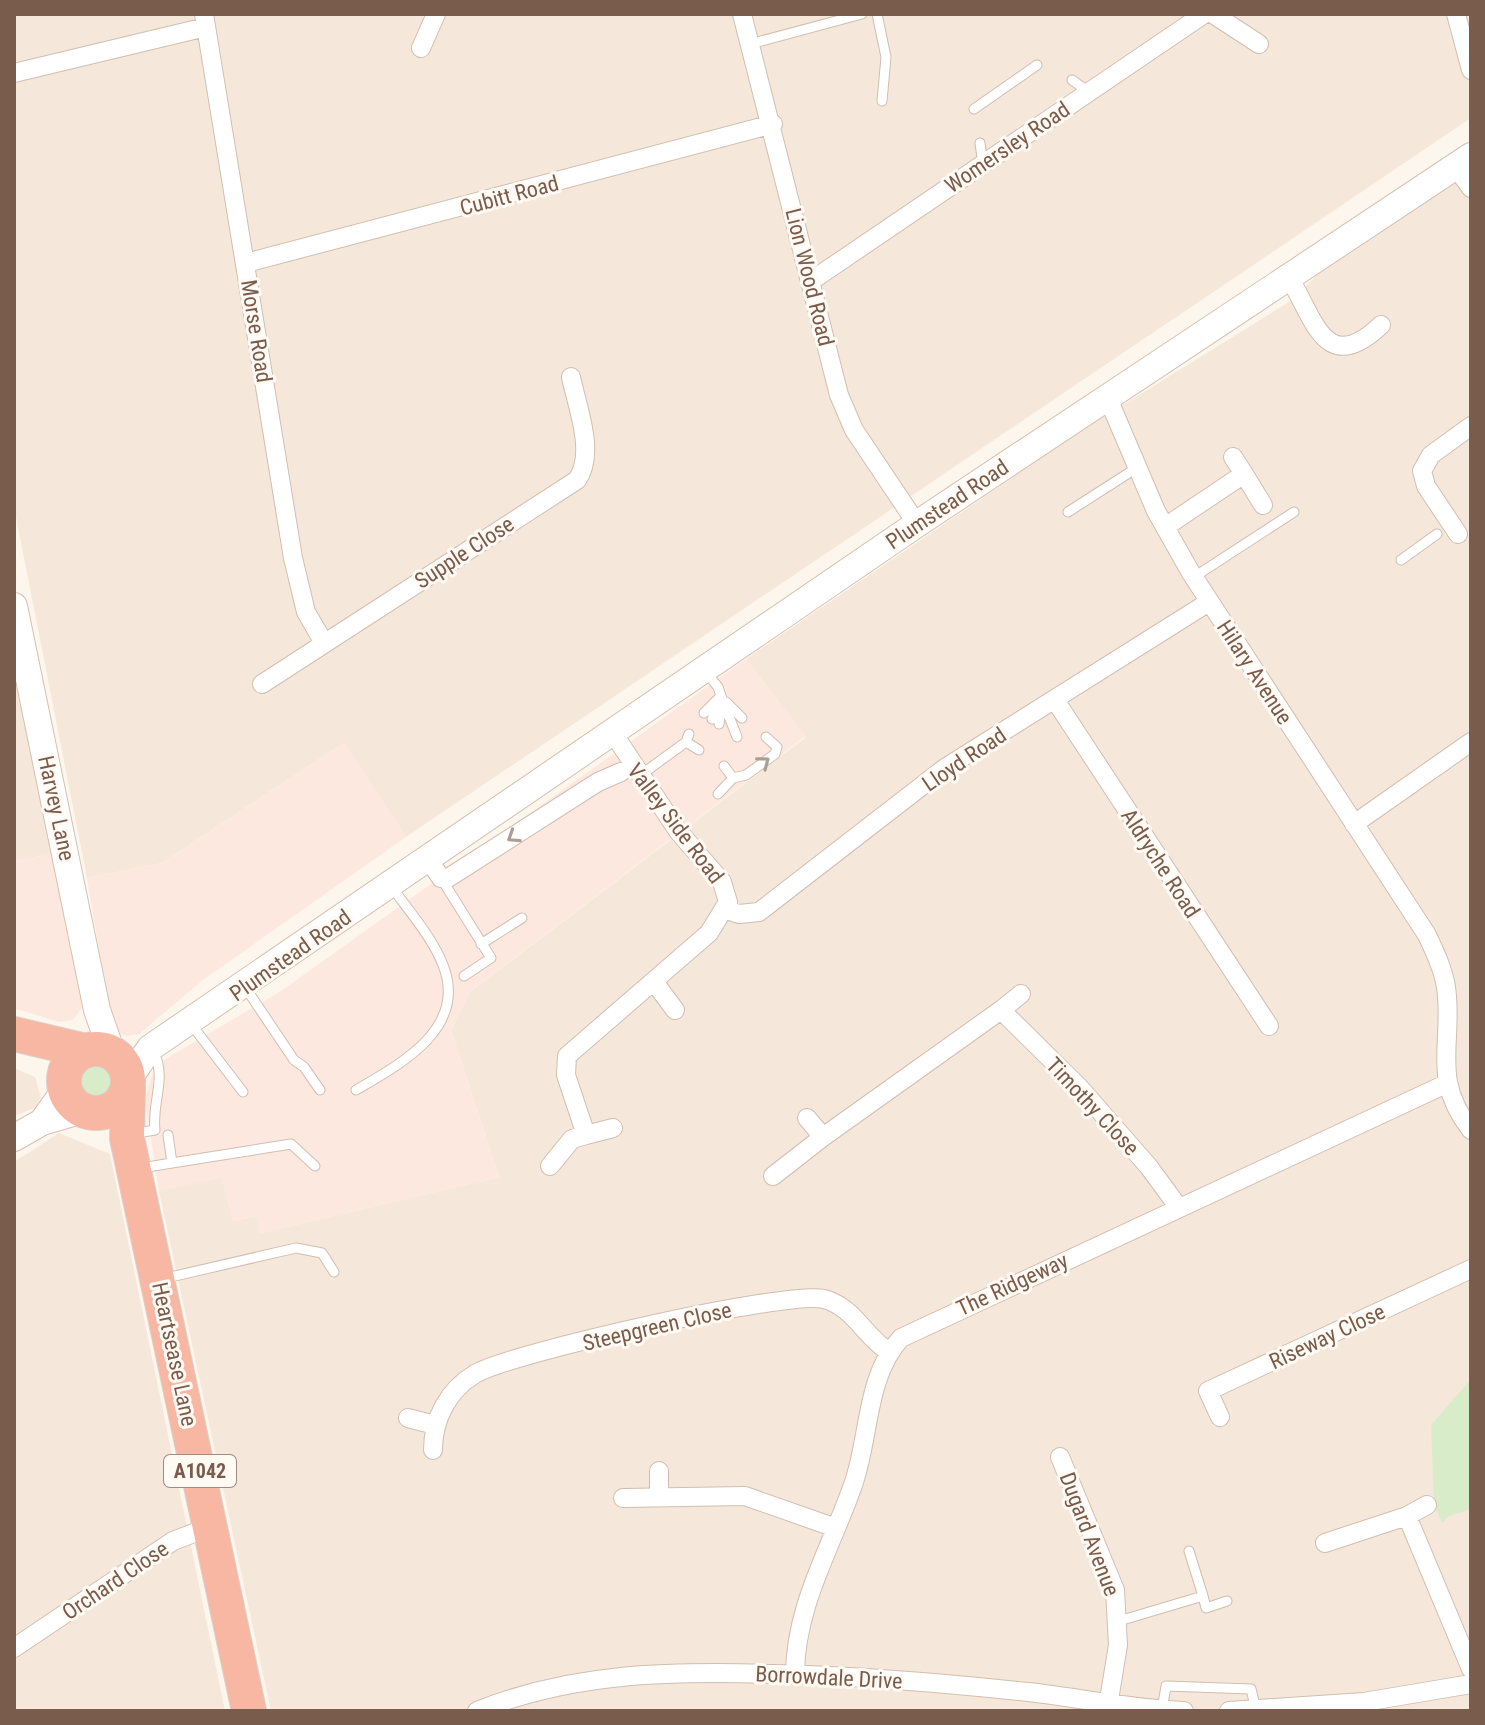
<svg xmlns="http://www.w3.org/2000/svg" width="1485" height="1725" font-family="'Roboto Condensed',sans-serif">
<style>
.residential{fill:#f5e8da}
.commercial{fill:#fde8e0}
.green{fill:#d8ecc9}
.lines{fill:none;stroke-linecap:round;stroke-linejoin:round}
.lane-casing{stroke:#d1beb0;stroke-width:11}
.street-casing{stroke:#d1beb0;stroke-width:20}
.secondary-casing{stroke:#d6c0b0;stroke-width:28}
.highway-casing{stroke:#dad1cd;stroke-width:36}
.lane{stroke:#fff;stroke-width:9}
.street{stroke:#fff;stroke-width:18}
.secondary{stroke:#fff;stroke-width:26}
.highway{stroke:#f7b7a3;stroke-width:34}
.oneway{stroke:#af9d94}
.labels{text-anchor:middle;stroke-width:6;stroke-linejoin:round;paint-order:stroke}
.shield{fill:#fffaf3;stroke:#a28b7f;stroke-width:2}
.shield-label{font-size:20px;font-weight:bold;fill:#7a5c4d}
.street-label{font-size:22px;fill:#7a5c4d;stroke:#fffaf3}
</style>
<rect width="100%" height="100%" fill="#fdf6ec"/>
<path class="residential" d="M 14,14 L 1471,14 L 1471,118 L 406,837 L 343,743 L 162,863 L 87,878 L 14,507 Z
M 1471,170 L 1471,1711 L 271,1711 L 159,1191 L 222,1177 L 233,1221 L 256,1216 L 261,1233 L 499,1177 L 451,1030 L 470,992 L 806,737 L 746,659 L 1081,431 L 1292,300 L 1321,271 Z
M 14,659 L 56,853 L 14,861 Z
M 14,1068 L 35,1077 L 41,1098 L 35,1108 L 14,1116 Z
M 59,1133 L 110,1154 L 225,1711 L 14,1711 L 14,1162 Z"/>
<path class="commercial" d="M 746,659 L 806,736 L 470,992 L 451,1030 L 499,1177 L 261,1233 L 255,1216 L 233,1221 L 222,1178 L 159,1191 L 145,1100 L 151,1078 L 162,1061 L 281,991 Z
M 344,742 L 406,837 L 203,980 L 139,1034 L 127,1036 L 112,1029 L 87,878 L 162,863 Z
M 56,853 L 81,991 L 81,1009 L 73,1020 L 59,1022 L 14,1008 L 14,861 Z"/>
<path class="green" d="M77 1081a19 19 0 1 1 38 0a19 19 0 1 1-38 0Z
M 1471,1379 L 1471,1509 L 1449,1516 L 1442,1523 L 1434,1504 L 1431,1425 Z"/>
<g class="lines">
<g class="lane-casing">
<path id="lane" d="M 877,14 L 886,57 L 882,101
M 750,44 L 862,14
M 1072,80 L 1089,92
M 974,109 L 1037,65
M 980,143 L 983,165
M 1068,512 L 1138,467
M 1401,560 L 1437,534
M 1194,577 L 1294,512
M 721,696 L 737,737
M 726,702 L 742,718
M 704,713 L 721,696 L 718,687 L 705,671
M 712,719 L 719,704
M 719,724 L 722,704
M 686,742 L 699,750
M 642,774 L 686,742 L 689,734
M 733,778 L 746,775 L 775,754 L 777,747 L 766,737
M 718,794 L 733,778 L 724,766
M 441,878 L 491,958 L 464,976
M 481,944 L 522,918
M 245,987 L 294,1060 L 304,1067 L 320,1090
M 191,1024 L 243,1092
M 356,1090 C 401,1064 468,1028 443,965 C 432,937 409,911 391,886
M 143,1132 L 155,1130 C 152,1105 164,1083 157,1060
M 172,1163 L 291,1144 L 315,1166
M 141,1168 L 172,1163 L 168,1135
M 162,1279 L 296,1248 L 322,1253 L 334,1272
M 1203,1596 L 1206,1608 L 1227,1601
M 1119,1621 L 1203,1596 L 1189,1551
M 1162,1710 L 1166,1686 L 1251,1689 L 1256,1710"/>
</g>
<g class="street-casing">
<path id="street" d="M 204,14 L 293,558 L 306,612 L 324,643
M 742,14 L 839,395 L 854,430 L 917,524
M 1213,14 L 1259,44
M 1456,14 L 1471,70
M 421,48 L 436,14
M 14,73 L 206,27
M 1455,166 L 1471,188
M 246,263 L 773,124
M 1288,276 C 1314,316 1324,379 1381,325
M 811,281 L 1204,14
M 1107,396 L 1156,511 L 1191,573 L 1427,935 C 1435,952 1443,969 1446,987 C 1454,1043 1430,1078 1471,1130
M 1244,474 L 1263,505
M 1165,527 L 1244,474 L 1233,457
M 1458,534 L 1426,486 L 1422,471 L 1431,455 L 1471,426
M 262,684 L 577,480 C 596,453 577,407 571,377
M 1055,700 L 1269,1026
M 1354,824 L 1471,742
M 428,859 L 441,878 L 448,878 L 598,782 L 621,772
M 724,909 L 739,914 L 759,912 L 945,768 L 1209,602
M 655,983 L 675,1010
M 1001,1010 L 1021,994
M 807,1118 L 823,1137
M 613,1128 L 586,1135 L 566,1075 L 567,1056 L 709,933 L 728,902 L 722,882 L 678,831 L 613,733
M 550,1166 L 572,1139 L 586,1135
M 773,1176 L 823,1137 L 1001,1010 L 1079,1087 L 1149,1167 L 1179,1208
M 1220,1417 L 1208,1391 L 1471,1269
M 408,1418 L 435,1425
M 433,1450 C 433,1419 448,1390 475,1374 C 510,1353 788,1290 824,1299 C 854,1307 864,1336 889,1352
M 1060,1457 L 1115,1590 L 1118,1645 L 1108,1706
M 659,1471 L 659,1496
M 623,1498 L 745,1496 L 836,1528
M 1427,1505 L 1407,1516 L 1471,1669
M 1325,1543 L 1407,1516
M 14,1648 L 173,1541 L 212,1526
M 795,1675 C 795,1605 832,1547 854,1482 C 870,1434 866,1376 901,1338 L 1448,1083
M 477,1711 C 574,1672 672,1671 775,1674 C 860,1676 944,1683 1028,1692 C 1081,1698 1131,1709 1184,1711
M 1229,1711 L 1364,1702 L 1471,1684"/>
</g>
<g class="secondary-casing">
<path id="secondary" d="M 14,606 L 97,1010 L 112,1053
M 128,1080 L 150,1048 L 917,524 L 1471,156
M 42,1122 L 65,1090
M 14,1138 L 42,1122 L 83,1110"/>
</g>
<g class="highway-casing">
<path id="highway" d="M 14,1034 L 86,1051
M64 1081a32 32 0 1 1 64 0a32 32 0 1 1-64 0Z
M 128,1087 L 127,1138 L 249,1711"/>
</g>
<use href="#lane" class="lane"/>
<use href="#street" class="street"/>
<use href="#secondary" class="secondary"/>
<use href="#highway" class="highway"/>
</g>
<defs><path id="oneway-chevron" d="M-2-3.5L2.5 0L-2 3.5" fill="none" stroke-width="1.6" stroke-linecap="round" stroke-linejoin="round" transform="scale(2)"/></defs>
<g class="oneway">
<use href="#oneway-chevron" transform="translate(764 762) rotate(-37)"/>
<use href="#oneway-chevron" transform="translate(513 837) rotate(147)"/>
</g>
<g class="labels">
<rect class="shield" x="164" y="1455" width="72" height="32" rx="6"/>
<g class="shield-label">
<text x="200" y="1478">A1042</text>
</g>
<g class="street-label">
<text transform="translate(1007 147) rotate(-34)" y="8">Womersley Road</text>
<text transform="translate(509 195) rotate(-15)" y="8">Cubitt Road</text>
<text transform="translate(810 277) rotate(76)" y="8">Lion Wood Road</text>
<text transform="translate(257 331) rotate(81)" y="8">Morse Road</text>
<text transform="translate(947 504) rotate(-34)" y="8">Plumstead Road</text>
<text transform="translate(464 552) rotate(-33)" y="8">Supple Close</text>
<text transform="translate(1255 672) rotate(57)" y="8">Hilary Avenue</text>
<text transform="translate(964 759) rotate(-34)" y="8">Lloyd Road</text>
<text transform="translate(57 808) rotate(78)" y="8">Harvey Lane</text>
<text transform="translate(676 823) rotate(53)" y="8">Valley Side Road</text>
<text transform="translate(1161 863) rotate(57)" y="8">Aldryche Road</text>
<text transform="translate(290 955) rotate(-35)" y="8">Plumstead Road</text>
<text transform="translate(1093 1106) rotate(47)" y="8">Timothy Close</text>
<text transform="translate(1012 1284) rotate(-25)" y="8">The Ridgeway</text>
<text transform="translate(657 1326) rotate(-13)" y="8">Steepgreen Close</text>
<text transform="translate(1327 1336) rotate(-25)" y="8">Riseway Close</text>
<text transform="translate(175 1354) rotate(78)" y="8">Heartsease Lane</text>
<text transform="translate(1090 1534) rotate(69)" y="8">Dugard Avenue</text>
<text transform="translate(115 1580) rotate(-34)" y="8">Orchard Close</text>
<text transform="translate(829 1677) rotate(3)" y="8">Borrowdale Drive</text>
</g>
</g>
<rect width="1485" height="1725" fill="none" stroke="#7a5c4d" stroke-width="32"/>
</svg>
